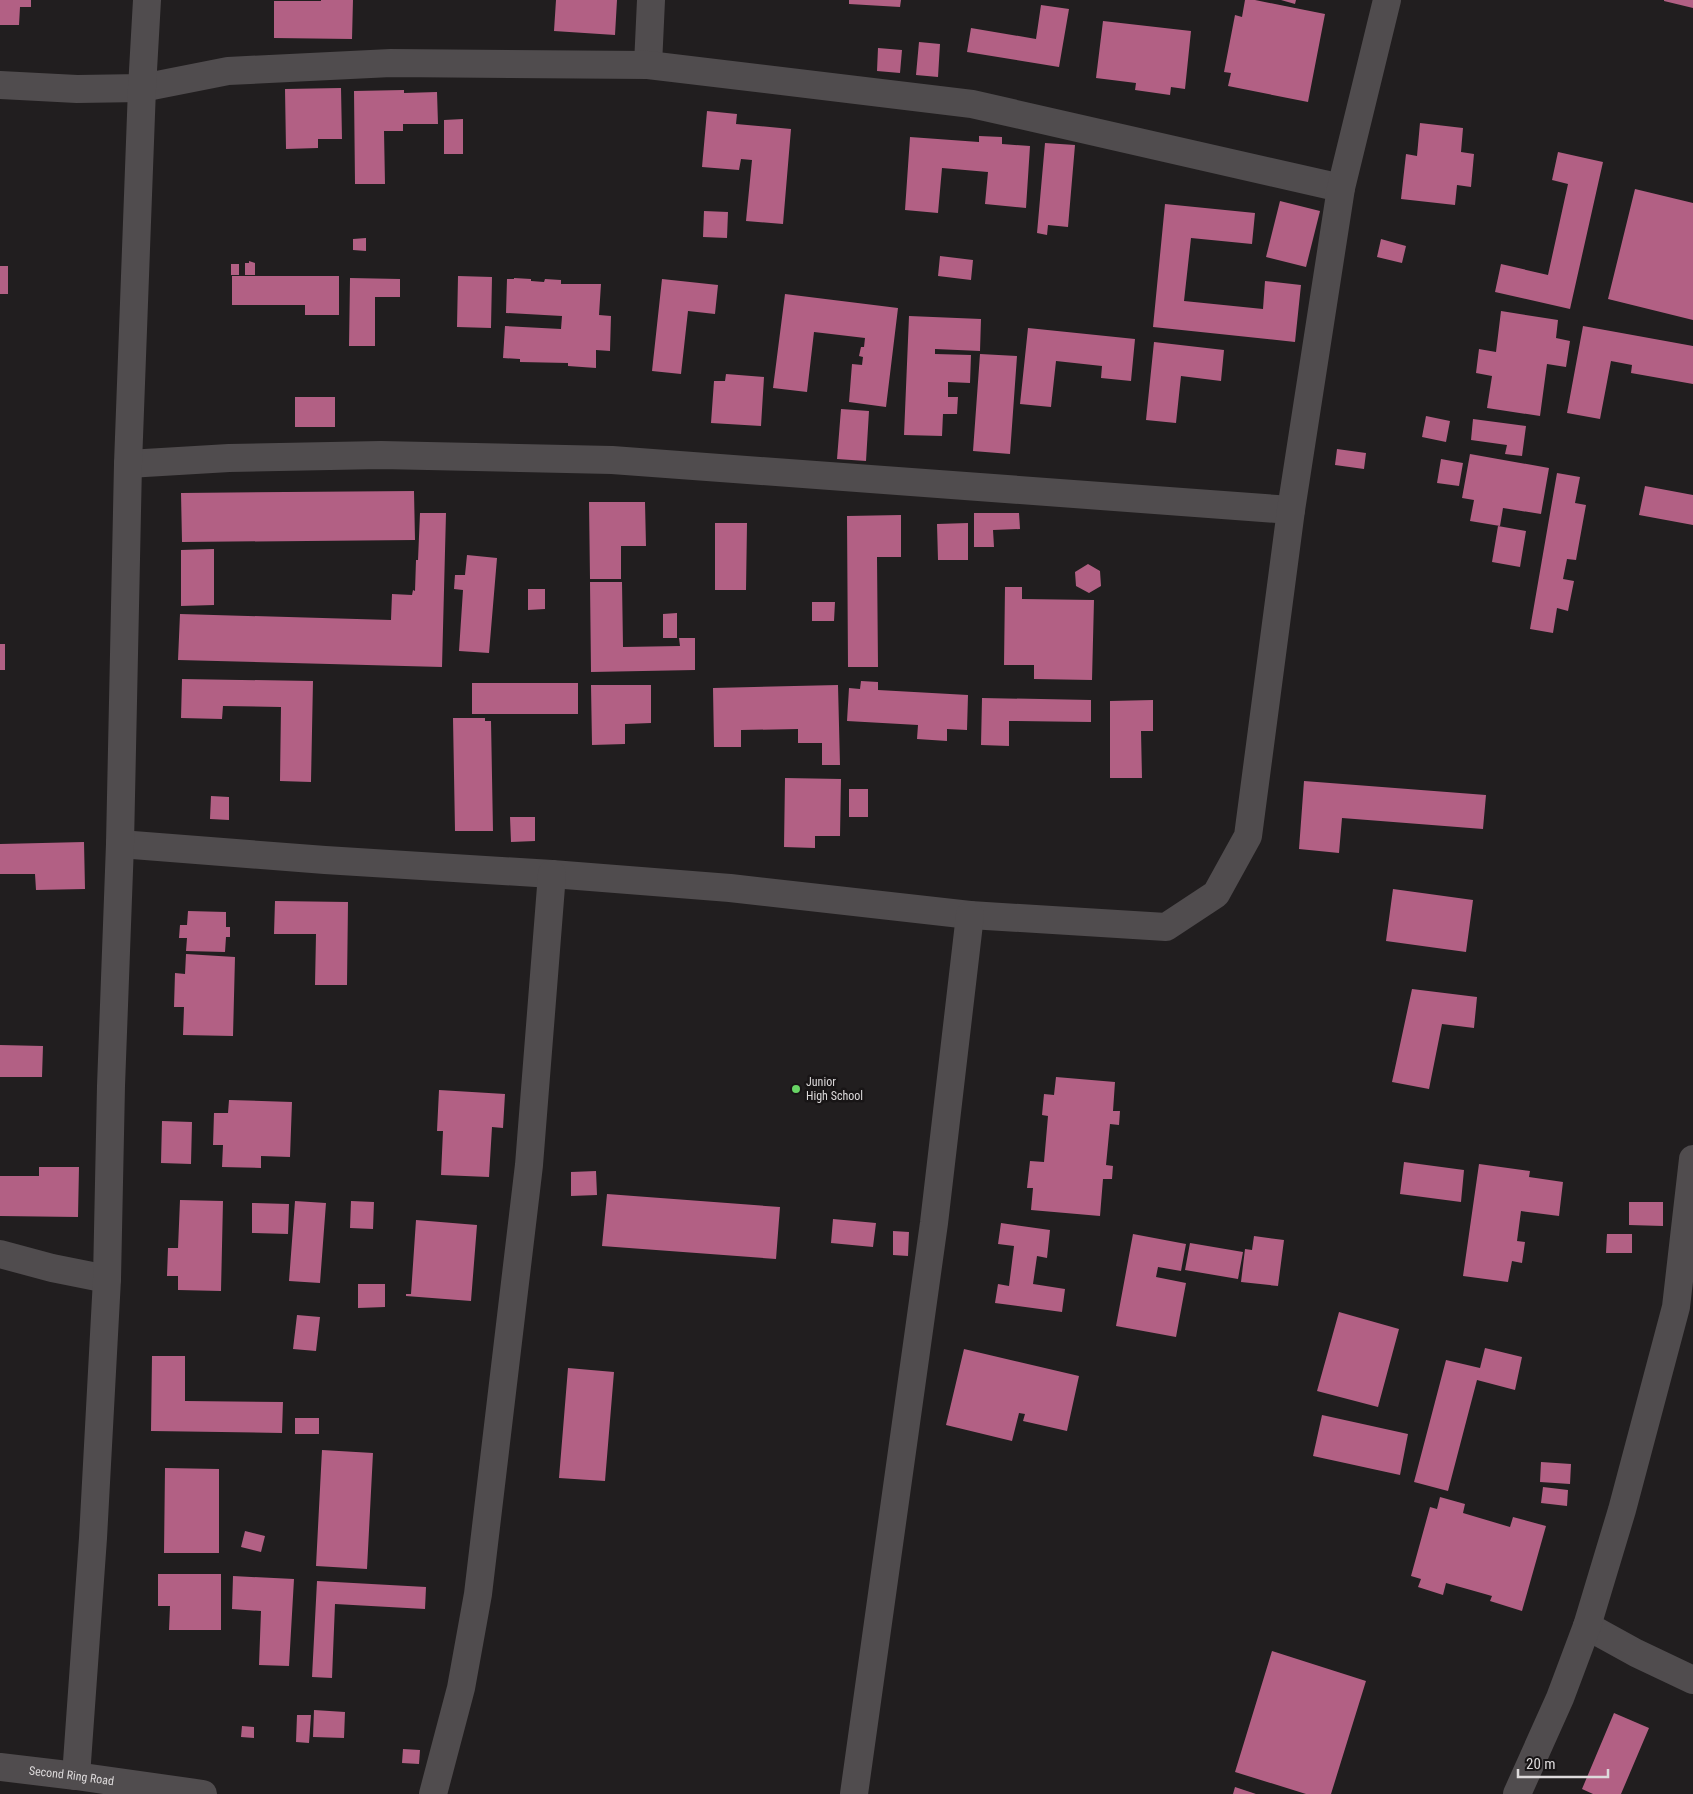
<svg xmlns="http://www.w3.org/2000/svg" width="1693" height="1794" font-family="'Roboto Condensed',sans-serif">
<style>
.building{fill:#b26084}
.lines{fill:none;stroke-linecap:round;stroke-linejoin:round}
.minor{stroke:#504c4e;stroke-width:28}
.poi-dot{fill:#68d465;stroke:#181516;stroke-width:2}
.labels{text-anchor:middle;stroke-width:5;stroke-linejoin:round;paint-order:stroke}
.poi-label{font-size:12px;fill:#dddadb;stroke:#181516;text-anchor:start}
.street-label{font-size:12px;fill:#dddadb;stroke:#181516}
</style>
<rect width="100%" height="100%" fill="#211e1f"/>
<path class="building" d="M 0,0 L 31,0 L 31,7 L 20,7 L 19,25 L 0,25 Z
M 321,0 L 353,0 L 352,39 L 274,38 L 274,1 L 321,1 Z
M 556,0 L 617,0 L 615,35 L 554,31 Z
M 849,0 L 901,0 L 900,7 L 849,4 Z
M 1245,0 L 1255,0 L 1325,14 L 1308,102 L 1228,86 L 1231,73 L 1224,72 L 1235,15 L 1242,17 Z
M 1281,0 L 1296,0 L 1295,4 Z
M 1664,0 L 1693,0 L 1693,8 L 1664,1 Z
M 1041,5 L 1069,9 L 1059,67 L 967,52 L 971,28 L 1036,39 Z
M 1103,21 L 1191,31 L 1185,89 L 1171,87 L 1170,95 L 1135,90 L 1136,83 L 1096,78 Z
M 919,42 L 940,44 L 938,77 L 916,75 Z
M 878,48 L 902,50 L 900,73 L 877,71 Z
M 341,88 L 342,139 L 318,139 L 318,148 L 286,149 L 285,89 Z
M 404,90 L 404,93 L 437,92 L 438,124 L 403,124 L 403,131 L 384,131 L 385,184 L 355,184 L 354,91 Z
M 707,111 L 737,114 L 736,124 L 791,129 L 783,224 L 746,221 L 752,160 L 741,159 L 739,170 L 702,167 Z
M 463,119 L 463,154 L 444,154 L 444,120 Z
M 1420,123 L 1463,128 L 1461,152 L 1474,154 L 1471,187 L 1457,185 L 1455,205 L 1401,199 L 1406,154 L 1417,156 Z
M 979,136 L 1002,137 L 1002,144 L 1030,146 L 1026,208 L 985,204 L 988,172 L 942,168 L 938,213 L 905,210 L 910,137 L 979,142 Z
M 1045,143 L 1075,145 L 1068,227 L 1048,225 L 1047,235 L 1037,233 Z
M 1558,152 L 1603,162 L 1570,309 L 1495,292 L 1501,264 L 1548,275 L 1568,184 L 1552,180 Z
M 1635,189 L 1693,203 L 1693,320 L 1608,299 Z
M 1280,201 L 1320,211 L 1306,267 L 1266,257 Z
M 1165,204 L 1255,213 L 1252,244 L 1191,238 L 1184,301 L 1263,309 L 1265,281 L 1301,285 L 1295,342 L 1153,327 Z
M 704,211 L 728,212 L 727,238 L 703,237 Z
M 366,238 L 366,251 L 353,250 L 353,239 Z
M 1381,239 L 1406,246 L 1402,263 L 1377,257 Z
M 940,256 L 973,260 L 971,280 L 938,276 Z
M 249,261 L 255,263 L 255,275 L 245,275 L 245,263 L 249,263 Z
M 231,264 L 239,264 L 239,275 L 231,275 Z
M 0,266 L 8,266 L 8,294 L 0,294 Z
M 232,276 L 339,276 L 339,315 L 305,315 L 305,305 L 232,305 Z
M 458,276 L 492,277 L 491,328 L 457,327 Z
M 350,278 L 400,279 L 400,297 L 375,297 L 375,346 L 349,346 Z
M 514,278 L 531,279 L 531,281 L 544,282 L 545,279 L 561,280 L 561,284 L 601,284 L 599,315 L 611,316 L 610,351 L 596,350 L 596,368 L 568,366 L 568,363 L 520,362 L 520,359 L 503,358 L 505,326 L 561,329 L 562,316 L 506,313 L 507,279 L 514,279 Z
M 662,279 L 718,285 L 715,314 L 688,311 L 681,374 L 652,371 Z
M 785,294 L 898,308 L 886,407 L 849,402 L 852,364 L 862,365 L 863,357 L 859,356 L 861,347 L 864,347 L 865,338 L 814,332 L 807,392 L 773,388 Z
M 1501,311 L 1558,320 L 1556,338 L 1570,341 L 1566,367 L 1547,364 L 1540,416 L 1487,408 L 1492,376 L 1476,373 L 1479,349 L 1496,352 Z
M 909,316 L 981,319 L 980,351 L 935,349 L 935,354 L 971,355 L 970,383 L 948,382 L 948,397 L 958,397 L 957,414 L 943,414 L 942,436 L 904,435 Z
M 1583,326 L 1693,346 L 1693,384 L 1631,373 L 1632,365 L 1611,361 L 1600,419 L 1567,413 Z
M 1028,328 L 1135,339 L 1131,381 L 1101,378 L 1102,366 L 1056,361 L 1051,407 L 1020,404 Z
M 1154,342 L 1224,350 L 1221,381 L 1181,376 L 1176,423 L 1146,420 Z
M 980,354 L 1017,356 L 1010,454 L 973,451 Z
M 726,374 L 764,377 L 761,426 L 711,423 L 714,381 L 725,381 Z
M 295,397 L 335,397 L 335,427 L 295,427 Z
M 841,409 L 869,411 L 866,461 L 837,459 Z
M 1426,416 L 1450,421 L 1446,442 L 1422,437 Z
M 1473,419 L 1526,426 L 1522,456 L 1505,454 L 1507,445 L 1471,440 Z
M 1337,449 L 1366,453 L 1364,469 L 1335,465 Z
M 1470,454 L 1549,468 L 1541,514 L 1503,508 L 1500,526 L 1470,521 L 1474,500 L 1462,498 Z
M 1441,459 L 1463,463 L 1459,486 L 1437,483 Z
M 1557,473 L 1580,477 L 1575,503 L 1586,505 L 1576,560 L 1567,559 L 1563,579 L 1574,581 L 1568,611 L 1557,608 L 1553,633 L 1530,629 Z
M 1645,486 L 1693,495 L 1693,525 L 1639,515 Z
M 414,491 L 415,540 L 182,542 L 181,493 Z
M 589,502 L 645,502 L 646,546 L 621,546 L 621,579 L 590,579 Z
M 420,513 L 446,513 L 442,667 L 178,660 L 180,614 L 391,620 L 392,594 L 412,595 L 413,590 L 415,591 L 416,560 L 418,560 Z
M 974,513 L 1019,513 L 1020,529 L 993,530 L 994,547 L 974,547 Z
M 901,515 L 901,557 L 877,557 L 878,667 L 848,667 L 847,516 Z
M 715,523 L 747,523 L 746,590 L 715,590 Z
M 968,523 L 968,560 L 938,560 L 937,524 Z
M 1498,526 L 1526,531 L 1520,567 L 1492,562 Z
M 214,549 L 214,605 L 181,606 L 181,550 Z
M 467,555 L 497,558 L 489,653 L 459,651 L 463,590 L 454,589 L 455,575 L 465,575 Z
M 1088,564 L 1100,571 L 1101,586 L 1089,593 L 1076,586 L 1075,572 Z
M 590,582 L 622,582 L 623,647 L 680,646 L 679,638 L 695,638 L 695,670 L 591,672 Z
M 1005,587 L 1022,587 L 1022,599 L 1094,600 L 1092,680 L 1034,679 L 1034,665 L 1004,665 Z
M 528,589 L 545,589 L 545,609 L 528,610 Z
M 812,602 L 835,602 L 834,621 L 812,621 Z
M 677,613 L 677,638 L 663,638 L 663,614 Z
M 0,644 L 5,644 L 5,670 L 0,670 Z
M 182,679 L 313,681 L 311,782 L 280,781 L 281,707 L 223,706 L 222,719 L 181,718 Z
M 861,681 L 878,682 L 878,690 L 968,695 L 967,730 L 947,729 L 947,741 L 917,739 L 918,725 L 847,721 L 849,688 L 860,689 Z
M 472,683 L 578,683 L 578,714 L 472,714 Z
M 591,685 L 651,685 L 651,723 L 625,724 L 625,744 L 592,745 Z
M 838,685 L 840,765 L 822,765 L 822,743 L 798,743 L 798,729 L 741,730 L 741,747 L 714,747 L 713,688 Z
M 982,698 L 1091,700 L 1091,722 L 1009,721 L 1009,746 L 981,745 Z
M 1153,700 L 1153,731 L 1141,731 L 1142,778 L 1110,778 L 1110,701 Z
M 453,718 L 485,718 L 485,721 L 491,721 L 493,831 L 455,831 Z
M 785,778 L 841,779 L 840,836 L 815,836 L 815,848 L 784,847 Z
M 1304,781 L 1486,795 L 1483,829 L 1342,818 L 1339,853 L 1299,849 Z
M 849,789 L 868,789 L 868,817 L 849,817 Z
M 211,796 L 229,797 L 229,820 L 210,819 Z
M 510,817 L 535,817 L 535,841 L 511,842 Z
M 84,842 L 85,889 L 36,890 L 35,874 L 0,874 L 0,844 Z
M 1393,889 L 1473,900 L 1466,952 L 1386,941 Z
M 275,901 L 348,902 L 347,985 L 315,985 L 316,934 L 274,934 Z
M 188,911 L 226,912 L 226,927 L 230,927 L 230,937 L 226,937 L 225,952 L 186,951 L 187,938 L 179,938 L 180,925 L 187,925 Z
M 186,954 L 235,957 L 233,1036 L 183,1035 L 184,1007 L 174,1007 L 175,973 L 185,974 Z
M 1412,989 L 1477,997 L 1474,1028 L 1442,1024 L 1429,1089 L 1392,1082 Z
M 0,1045 L 43,1046 L 42,1077 L 0,1077 Z
M 1056,1077 L 1115,1082 L 1113,1111 L 1120,1111 L 1119,1125 L 1110,1124 L 1106,1165 L 1113,1166 L 1112,1179 L 1103,1179 L 1100,1216 L 1031,1210 L 1033,1188 L 1027,1188 L 1030,1161 L 1044,1162 L 1048,1116 L 1042,1115 L 1044,1094 L 1054,1095 Z
M 439,1090 L 505,1094 L 503,1128 L 492,1127 L 489,1177 L 441,1175 L 443,1131 L 437,1131 Z
M 229,1100 L 292,1102 L 290,1157 L 261,1156 L 261,1168 L 222,1167 L 223,1145 L 213,1145 L 214,1113 L 228,1113 Z
M 162,1121 L 192,1122 L 191,1164 L 161,1163 Z
M 1404,1162 L 1464,1170 L 1461,1202 L 1400,1194 Z
M 1479,1164 L 1530,1171 L 1529,1177 L 1563,1182 L 1559,1216 L 1521,1211 L 1517,1241 L 1525,1242 L 1522,1263 L 1512,1261 L 1508,1282 L 1463,1276 Z
M 39,1167 L 79,1167 L 78,1217 L 0,1216 L 0,1176 L 39,1176 Z
M 596,1171 L 597,1195 L 571,1196 L 571,1172 Z
M 607,1194 L 780,1207 L 776,1259 L 602,1246 Z
M 180,1200 L 223,1201 L 221,1291 L 178,1290 L 178,1276 L 167,1276 L 168,1248 L 178,1248 Z
M 295,1201 L 326,1203 L 320,1283 L 289,1281 Z
M 351,1201 L 374,1202 L 373,1229 L 350,1228 Z
M 1629,1202 L 1663,1202 L 1663,1226 L 1629,1225 Z
M 252,1203 L 289,1204 L 288,1234 L 252,1233 Z
M 833,1219 L 876,1223 L 873,1247 L 831,1243 Z
M 416,1220 L 477,1225 L 471,1301 L 406,1296 L 406,1294 L 411,1294 Z
M 1001,1223 L 1050,1230 L 1047,1258 L 1037,1256 L 1033,1284 L 1065,1289 L 1062,1312 L 995,1303 L 998,1284 L 1009,1286 L 1014,1246 L 998,1244 Z
M 893,1231 L 909,1232 L 908,1256 L 893,1255 Z
M 1133,1234 L 1186,1244 L 1181,1271 L 1158,1267 L 1156,1277 L 1186,1283 L 1176,1337 L 1116,1326 Z
M 1607,1234 L 1632,1234 L 1632,1253 L 1606,1253 Z
M 1254,1236 L 1284,1240 L 1278,1286 L 1241,1282 L 1245,1249 L 1252,1250 Z
M 1190,1243 L 1243,1252 L 1238,1279 L 1185,1270 Z
M 358,1284 L 385,1284 L 385,1307 L 358,1308 Z
M 1339,1312 L 1399,1329 L 1378,1407 L 1317,1391 Z
M 297,1315 L 320,1317 L 316,1351 L 293,1349 Z
M 1485,1348 L 1522,1357 L 1515,1390 L 1477,1380 L 1448,1491 L 1414,1482 L 1446,1360 L 1480,1368 Z
M 964,1349 L 1079,1376 L 1067,1431 L 1023,1421 L 1025,1414 L 1019,1413 L 1012,1441 L 946,1425 Z
M 152,1356 L 185,1356 L 185,1401 L 283,1402 L 282,1433 L 151,1431 Z
M 568,1368 L 614,1372 L 605,1481 L 559,1478 Z
M 1322,1415 L 1408,1434 L 1400,1475 L 1313,1456 Z
M 295,1418 L 319,1418 L 319,1434 L 295,1434 Z
M 322,1450 L 373,1453 L 367,1569 L 316,1566 Z
M 1541,1462 L 1571,1464 L 1570,1484 L 1540,1482 Z
M 165,1468 L 219,1469 L 219,1553 L 164,1553 Z
M 1543,1487 L 1568,1490 L 1567,1506 L 1541,1503 Z
M 1440,1497 L 1465,1504 L 1463,1513 L 1510,1527 L 1513,1517 L 1546,1526 L 1522,1611 L 1490,1601 L 1492,1596 L 1446,1583 L 1443,1595 L 1418,1587 L 1421,1579 L 1411,1576 L 1430,1507 L 1437,1509 Z
M 245,1531 L 265,1536 L 261,1552 L 241,1547 Z
M 158,1574 L 221,1574 L 221,1630 L 169,1630 L 170,1606 L 158,1606 Z
M 233,1576 L 294,1579 L 289,1666 L 259,1665 L 261,1611 L 232,1609 Z
M 317,1581 L 426,1587 L 425,1609 L 335,1604 L 332,1678 L 312,1677 Z
M 1272,1651 L 1366,1681 L 1331,1794 L 1306,1794 L 1235,1772 Z
M 314,1710 L 345,1712 L 344,1738 L 313,1737 Z
M 1614,1713 L 1649,1728 L 1621,1794 L 1593,1794 L 1582,1789 Z
M 297,1715 L 311,1715 L 309,1743 L 296,1742 Z
M 242,1726 L 254,1727 L 254,1738 L 241,1737 Z
M 403,1749 L 420,1750 L 419,1764 L 402,1763 Z
M 1235,1787 L 1256,1794 L 1233,1794 Z"/>
<g class="lines">
<g class="minor">
<path d="M 648,65 L 651,0"/>
<path d="M 0,85 L 77,89 L 142,88 L 228,71 L 391,63 L 648,65 L 972,104 L 1341,188"/>
<path d="M 128,464 L 229,458 L 381,455 L 612,460 L 1291,510"/>
<path d="M 120,844 L 325,860 L 552,874 L 730,888 L 970,915 L 1166,927 L 1216,894 L 1248,836 L 1291,510 L 1341,188 L 1387,0"/>
<path d="M 0,1254 L 52,1268 L 107,1279"/>
<path d="M 1587,1626 L 1636,1653 L 1693,1680"/>
<path id="s1" d="M 0,1767 L 76,1776 L 203,1794"/>
<path d="M 76,1776 L 93,1538 L 107,1279 L 111,1086 L 120,844 L 128,464 L 142,88 L 147,0"/>
<path d="M 433,1794 L 461,1688 L 478,1594 L 529,1165 L 552,874"/>
<path d="M 854,1794 L 934,1223 L 970,915"/>
<path d="M 1517,1794 L 1560,1698 L 1587,1626 L 1622,1510 L 1676,1307 L 1693,1159"/>
</g>
</g>
<circle class="poi-dot" cx="796" cy="1089" r="5"/>
<g class="labels">
<g class="poi-label">
<text x="806" y="1086">Junior<tspan x="806" dy="14">High School</tspan></text>
</g>
<g class="street-label">
<text dy="4" stroke="none"><textPath href="#s1" startOffset="72">Second Ring Road</textPath></text>
</g>
</g>
<path d="M1518 1769v8h90v-8" fill="none" stroke="#dddadb" stroke-width="2.5"/>
<text x="1526" y="1769" font-size="15" fill="#dddadb" stroke="#181516" stroke-width="4" paint-order="stroke">20 m</text>
</svg>
